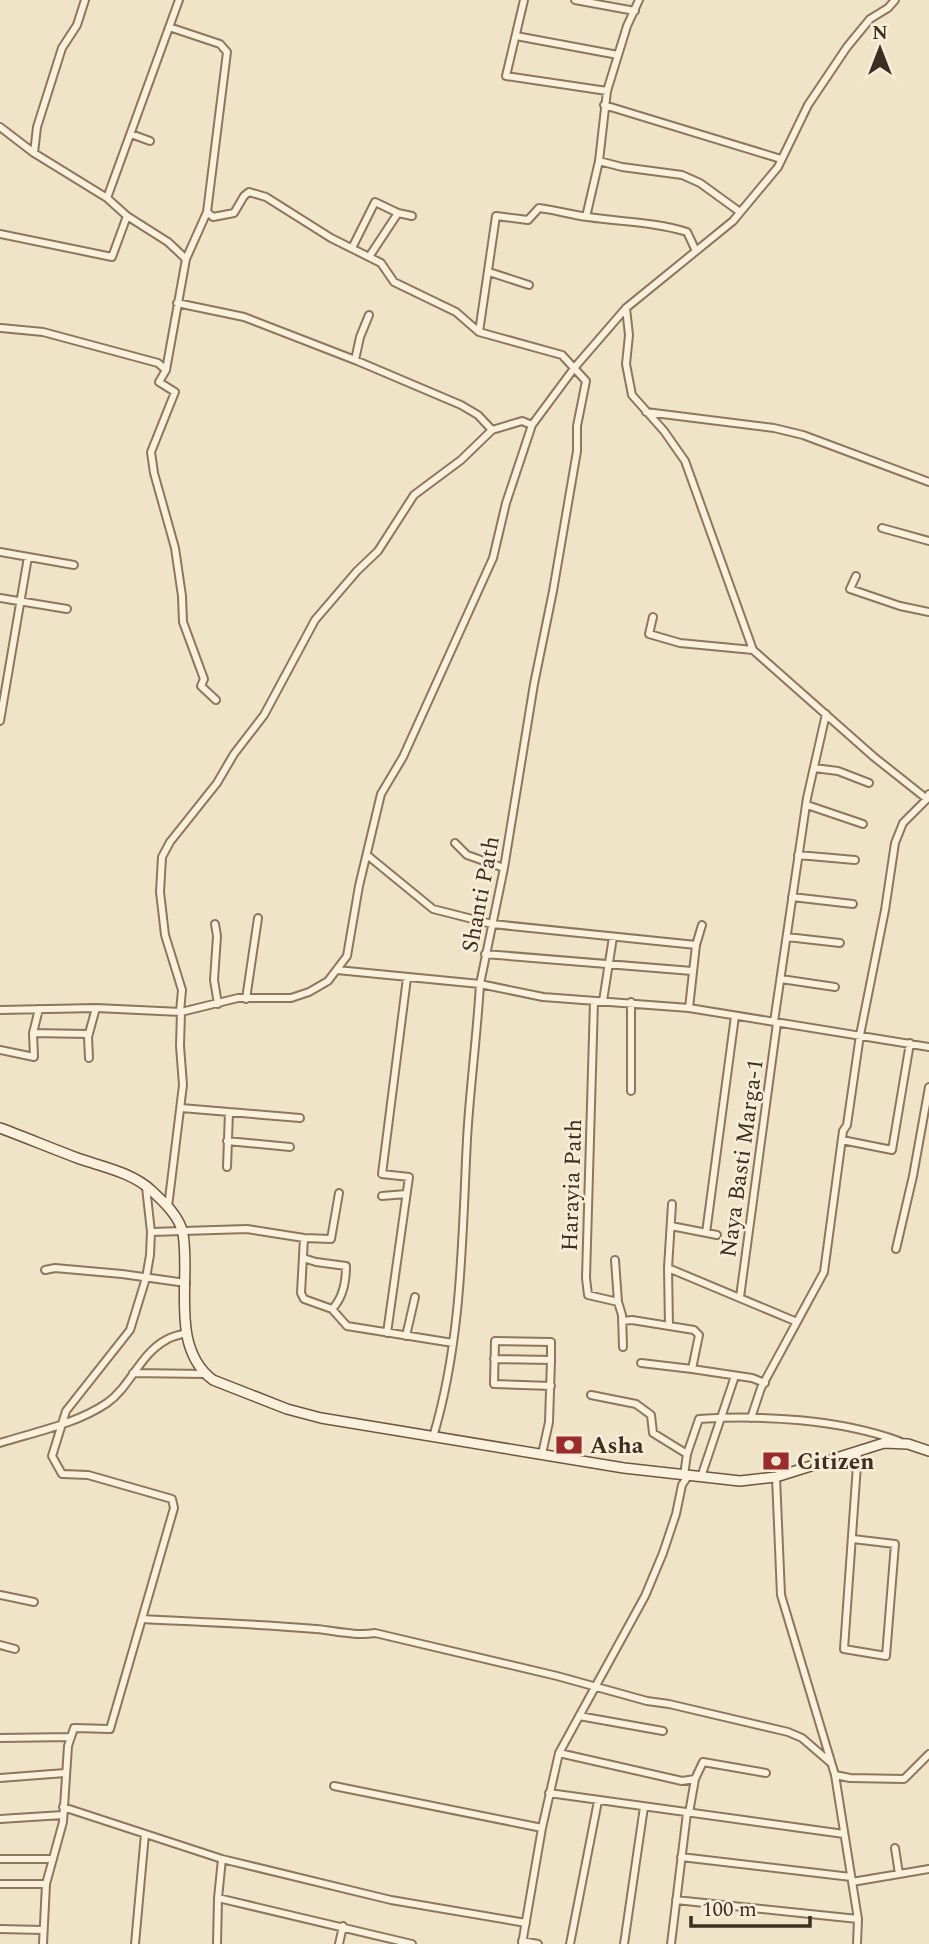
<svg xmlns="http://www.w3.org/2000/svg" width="929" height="1944" font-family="Spectral,serif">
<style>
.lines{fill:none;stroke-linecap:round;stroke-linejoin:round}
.street-casing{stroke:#8d765c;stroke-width:10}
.secondary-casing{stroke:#6f573f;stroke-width:12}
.street{stroke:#faf1dc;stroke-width:6}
.secondary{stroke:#faf1dc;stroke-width:9}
.labels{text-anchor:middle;stroke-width:5;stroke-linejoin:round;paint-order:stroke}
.street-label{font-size:23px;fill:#3d2e20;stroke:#f7eed8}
.poi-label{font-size:23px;font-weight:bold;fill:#3d2e20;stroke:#f7eed8;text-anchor:start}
</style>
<rect width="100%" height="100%" fill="#f0e4c8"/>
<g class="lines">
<g class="street-casing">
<path id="street" d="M 524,0 L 506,76 L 607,91
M 575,0 L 635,11
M 169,27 L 220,44 L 227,52 L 207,212 L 186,259 L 166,370 L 159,382 L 175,392 L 151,452 L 154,473 L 175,548 L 182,596 L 183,622 L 204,679 L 201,686 L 216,700
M 516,36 L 618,55
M 604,105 L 781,159
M 0,127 L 34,153 L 107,198 L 127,216 L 168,242 L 186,259
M 131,134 L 150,141
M 34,153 L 37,127 L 62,48 L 77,25 L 85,0
M 599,161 L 622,167 L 682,175 L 700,183 L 740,212
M 107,198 L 179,0
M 207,212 L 213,217 L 234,213 L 244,196 L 249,192 L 266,197 L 331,238 L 381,263 L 394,282 L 456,312 L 479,332 L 562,355 L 586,381 L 577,426 L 577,451 L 553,591 L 534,684 L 504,868 L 480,984 L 543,997 L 689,1008 L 929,1047
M 398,213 L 412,216
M 586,217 L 599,161 L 607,91 L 627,26 L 639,0
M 0,234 L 112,257 L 127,216
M 352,248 L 375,202 L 398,213 L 369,257
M 489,272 L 529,285
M 177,303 L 244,317 L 355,360 L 461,405 L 478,415 L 492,430
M 626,308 L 629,335 L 626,364 L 632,395 L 664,431 L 685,461 L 753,650 L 874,757 L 927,799
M 1,328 L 43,332 L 158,363 L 166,370
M 479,332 L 496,216 L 528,220 L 539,208 C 556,210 571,215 588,217 C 621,222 655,222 687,232 L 696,251
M 355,360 L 360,337 L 369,315
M 646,412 L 774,428 L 803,435 L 929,482
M 882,528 L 929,541
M 0,552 L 74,565
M 856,576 L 850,589 L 900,606 L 929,612
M 0,598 L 67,609
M 653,617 L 649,634 L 680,643 L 753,650
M 0,721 L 28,557
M 814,768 L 838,771 L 869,783
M 807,805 L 863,824
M 455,843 L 467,855 L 504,868
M 367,855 L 433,909 L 492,924 L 696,945
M 798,855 L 855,860
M 792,897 L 853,904
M 215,924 L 217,936 L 214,980 L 218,1004
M 787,937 L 840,943
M 485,954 L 692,971
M 337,970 L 480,984 C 477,1036 470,1087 467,1139 C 462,1239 462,1341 433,1437
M 781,979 L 835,987
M 246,999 L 258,918
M 594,1001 L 586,1278 L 588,1295 L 618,1302 L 622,1315 L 623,1347
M 603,1001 L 613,937
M 689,1008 L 696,945 L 702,925
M 0,1010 L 96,1008 L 181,1012 L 238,998 L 291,998 L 309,992 L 328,981 L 347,956 L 359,886 L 381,794 L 403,757 L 493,558 L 506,503 L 532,425 L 575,367 L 626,308 L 733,221 L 778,167 L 808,105 L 847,47 L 870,19 L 888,8 L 895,0
M 180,1012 L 182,990 L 165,935 L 160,892 L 162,857 L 170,842 L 217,783 L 234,754 L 264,715 L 315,620 L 357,571 L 378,551 L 414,495 L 461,460 L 492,430 L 522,421 L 532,425
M 774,1022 L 807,798 L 826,714
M 33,1033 L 89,1034
M 0,1050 L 34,1057 L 33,1033 L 39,1009
M 89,1058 L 88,1037 L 96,1008
M 631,1091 L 631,1002
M 181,1108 L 300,1118
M 842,1140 L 892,1150 L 910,1043
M 227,1141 L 290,1147
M 227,1167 L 229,1112
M 382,1196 L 406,1194
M 168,1207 L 183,1085 L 180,1046 L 181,1012
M 671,1226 L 717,1235
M 151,1232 L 247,1229 L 304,1238 L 331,1239 L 339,1193
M 706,1233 L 735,1016
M 896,1249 L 913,1176 L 929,1087
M 303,1258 L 316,1262 L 346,1266 C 346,1281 343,1298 332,1309 L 304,1299 L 301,1293 L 304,1238
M 615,1260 L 618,1302
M 668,1268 L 797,1322
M 45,1270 L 55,1268 L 122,1274 L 186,1283
M 740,1297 L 777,1023
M 332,1309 L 347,1326 L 453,1343
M 622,1321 L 632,1320 L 694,1330 L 699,1335 L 692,1369 L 752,1378 L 765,1383
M 669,1326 L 668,1268 L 672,1204
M 387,1333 L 409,1177 L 382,1174 L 407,978
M 406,1336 L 415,1297
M 494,1359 L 551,1360 L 551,1342 L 495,1341 L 494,1384 L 551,1386
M 641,1363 L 692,1369
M 133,1373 L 206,1374
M 591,1395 L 636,1404 L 651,1415 L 653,1433 L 687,1454
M 751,1418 L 761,1388 L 824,1272 L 843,1131 L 847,1125 L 860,1035 L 885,910 L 895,843 L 903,823 L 927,799 L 929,794
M 0,1443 C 35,1432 76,1424 107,1403 C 130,1387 140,1354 166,1340 C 172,1336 180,1335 186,1333
M 542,1454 L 549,1422 L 551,1360
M 684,1475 L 687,1454 L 699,1419 C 763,1415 838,1419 899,1441
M 701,1477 L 735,1376
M 776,1477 L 781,1595 L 835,1775 L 858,1919 L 857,1944
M 853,1539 L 895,1544 L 886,1656 L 844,1649 L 858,1451
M 0,1595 L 34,1602
M 142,1619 C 200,1622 258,1624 316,1629 C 337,1631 354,1636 375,1633 L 557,1676 L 647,1701 L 669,1704 L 788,1732 L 802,1738 L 831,1763
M 0,1645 L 15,1649
M 579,1716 L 663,1731
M 0,1738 L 71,1737
M 559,1753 L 682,1781 L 695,1779 L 703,1762 L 766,1773
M 835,1775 L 850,1778 L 904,1779 L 929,1754
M 0,1778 L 65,1773
M 334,1786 L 542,1828
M 549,1793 L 844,1834
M 63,1807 L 222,1859 L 391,1900 L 526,1923
M 689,1813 L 695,1779
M 0,1819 L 63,1815
M 895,1848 L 899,1874
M 681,1857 L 851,1877
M 0,1859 L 53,1859
M 852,1882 L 929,1869
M 0,1884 L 46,1884
M 218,1898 L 412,1944
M 676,1900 L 858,1919
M 0,1929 L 43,1930
M 522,1941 L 538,1944
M 43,1944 L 46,1884 L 63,1822 L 68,1746 L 74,1728 L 110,1729 L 174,1508 L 172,1499 L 88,1475 L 62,1474 L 52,1456 L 66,1411 L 130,1330 L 146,1278 L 150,1255 L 151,1232 L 146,1187
M 135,1944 L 145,1834
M 217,1944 L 218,1898 L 222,1859
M 339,1944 L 343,1926
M 522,1944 L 542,1828 L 559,1753 L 645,1596 L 663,1553 L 676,1514 L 682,1485 L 688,1476
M 570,1944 L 598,1801
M 624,1944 L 644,1807
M 671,1944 L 687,1813"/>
</g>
<g class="secondary-casing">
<path id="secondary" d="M 0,1128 C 27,1138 53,1149 80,1159 C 104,1167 133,1173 152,1191 C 164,1202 180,1217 183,1234 C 191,1280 169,1347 213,1380 L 287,1409 L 321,1418 L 624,1468 L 740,1481 L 776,1477 L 884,1443 L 908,1444 L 929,1451"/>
</g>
<use href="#street" class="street"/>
<use href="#secondary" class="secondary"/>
</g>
<defs>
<g id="bank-bare" transform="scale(2.1)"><path d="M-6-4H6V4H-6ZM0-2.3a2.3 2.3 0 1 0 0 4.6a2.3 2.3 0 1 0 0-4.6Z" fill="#9e2a2b" stroke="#f7eed8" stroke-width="2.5" paint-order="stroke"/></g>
</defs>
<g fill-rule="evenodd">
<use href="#bank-bare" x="569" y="1445"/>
<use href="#bank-bare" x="776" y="1461"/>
</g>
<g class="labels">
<g class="street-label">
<text transform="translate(480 894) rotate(-79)" y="8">Shanti Path</text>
<text transform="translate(741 1158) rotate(-82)" y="8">Naya Basti Marga-1</text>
<text transform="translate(571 1185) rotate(-88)" y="8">Harayia Path</text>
</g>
<g class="poi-label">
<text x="590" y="1453">Asha</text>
<text x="797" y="1469">Citizen</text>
</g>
</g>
<g transform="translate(880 49)" stroke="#f7eed8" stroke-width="5" paint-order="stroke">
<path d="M0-5L12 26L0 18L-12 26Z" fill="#3d2e20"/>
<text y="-10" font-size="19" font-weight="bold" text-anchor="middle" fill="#3d2e20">N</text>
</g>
<path d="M691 1916v10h119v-10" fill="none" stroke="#3d2e20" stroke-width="3.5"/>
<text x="702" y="1916" font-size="21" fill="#3d2e20" stroke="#f7eed8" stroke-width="5" paint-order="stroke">100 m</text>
</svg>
